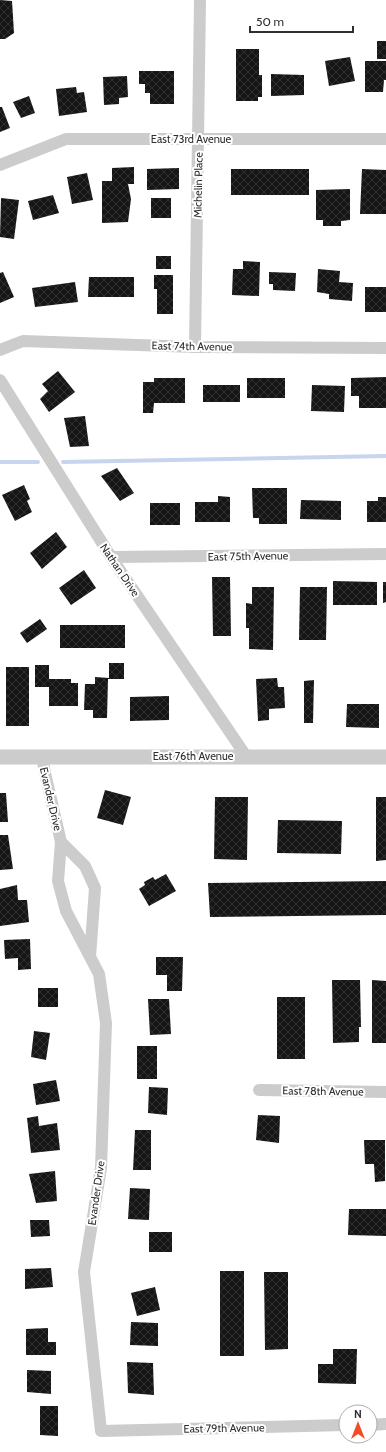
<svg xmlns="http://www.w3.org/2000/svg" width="386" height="1452" font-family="Cabin,sans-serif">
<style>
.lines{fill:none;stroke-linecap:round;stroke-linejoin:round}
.stream{stroke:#c7d5ee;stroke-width:4}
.building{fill:url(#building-cross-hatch)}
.minor{stroke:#ccc;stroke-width:12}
.tertiary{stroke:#ccc;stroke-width:15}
.labels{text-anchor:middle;stroke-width:4;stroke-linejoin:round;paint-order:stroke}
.street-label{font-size:11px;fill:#2f2f2f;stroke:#fff}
</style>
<defs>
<pattern id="building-cross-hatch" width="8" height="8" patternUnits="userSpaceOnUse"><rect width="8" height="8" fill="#161616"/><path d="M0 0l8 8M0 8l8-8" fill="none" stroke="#303030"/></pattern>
</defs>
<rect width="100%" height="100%" fill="#fff"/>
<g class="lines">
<path class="stream" d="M 0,462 L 38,462
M 63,462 L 386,456"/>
</g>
<path class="building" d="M 0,0 L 12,1 L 14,33 L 5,39 L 0,39 Z
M 377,41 L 386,41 L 386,59 L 377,59 Z
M 236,49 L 259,49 L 259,75 L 262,75 L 262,97 L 258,97 L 258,101 L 236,101 Z
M 350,57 L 355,81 L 329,86 L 325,61 Z
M 365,61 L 386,61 L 386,80 L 384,80 L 383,92 L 365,92 Z
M 139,71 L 174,71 L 174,104 L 150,104 L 150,93 L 145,93 L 145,84 L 139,84 Z
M 271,74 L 304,75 L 304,95 L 271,96 Z
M 127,76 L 128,97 L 119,98 L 119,104 L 104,105 L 103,77 Z
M 76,87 L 77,93 L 84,92 L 87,112 L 59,116 L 56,89 Z
M 29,96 L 35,113 L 21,118 L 13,102 Z
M 0,107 L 2,107 L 10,128 L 0,132 Z
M 134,167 L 134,184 L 128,184 L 131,199 L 128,222 L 102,223 L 102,181 L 112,181 L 112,168 Z
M 179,168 L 179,189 L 147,190 L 147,169 Z
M 231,169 L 309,169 L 309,195 L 231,195 Z
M 362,169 L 386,170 L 386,214 L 360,214 Z
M 87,173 L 93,200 L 72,204 L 67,177 Z
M 350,189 L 350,220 L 341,221 L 341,226 L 323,226 L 323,220 L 316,220 L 316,190 Z
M 53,195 L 59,213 L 33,220 L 28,201 Z
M 1,198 L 19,200 L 14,239 L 0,237 Z
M 151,198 L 171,198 L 171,218 L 151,218 Z
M 156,256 L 171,256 L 171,269 L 156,269 Z
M 243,261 L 260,262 L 259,296 L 232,295 L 233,269 L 243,269 Z
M 318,269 L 340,271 L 339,282 L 353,283 L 352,301 L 329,299 L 329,294 L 317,292 Z
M 3,272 L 14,297 L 0,303 L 0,273 Z
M 269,272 L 296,273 L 295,291 L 273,290 L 273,284 L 269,284 Z
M 154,275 L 173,275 L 173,314 L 157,314 L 157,289 L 154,289 Z
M 89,277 L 134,277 L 134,297 L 88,297 Z
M 75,282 L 78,302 L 35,307 L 32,288 Z
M 365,287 L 386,287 L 386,312 L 365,312 Z
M 58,371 L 75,392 L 49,412 L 40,399 L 48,391 L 42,384 Z
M 386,377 L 386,408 L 359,408 L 359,396 L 351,396 L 351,378 Z
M 154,378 L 185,378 L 185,403 L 154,403 L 153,413 L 143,413 L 143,382 L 154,382 Z
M 247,378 L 285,378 L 285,398 L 247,398 Z
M 203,385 L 240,385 L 240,402 L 203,402 Z
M 312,385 L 345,386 L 344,412 L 311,411 Z
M 85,416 L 89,446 L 70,447 L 64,418 Z
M 117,468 L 134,493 L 120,501 L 101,476 Z
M 24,485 L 30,499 L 27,501 L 32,512 L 15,521 L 2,495 Z
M 252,488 L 287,488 L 287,524 L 259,524 L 259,518 L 253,518 Z
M 218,496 L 230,497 L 230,522 L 195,522 L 195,502 L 218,502 Z
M 378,497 L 386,497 L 386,522 L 367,522 L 367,501 L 378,501 Z
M 301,500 L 341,501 L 341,520 L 300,519 Z
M 150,503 L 180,503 L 180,525 L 150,525 Z
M 56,532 L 67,547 L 42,569 L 30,553 Z
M 84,570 L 96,588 L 71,605 L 59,588 Z
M 212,577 L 230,577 L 231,636 L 213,636 Z
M 333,581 L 377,582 L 377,605 L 333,605 Z
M 383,582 L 386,582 L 386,602 L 383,603 Z
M 252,587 L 274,587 L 273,650 L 249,649 L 249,628 L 246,628 L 246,603 L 252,604 Z
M 300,587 L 327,587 L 326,640 L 299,640 Z
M 40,619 L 47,629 L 27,643 L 20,633 Z
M 60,625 L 125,625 L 125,648 L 60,648 Z
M 109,663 L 124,663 L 124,679 L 108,679 L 107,718 L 93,718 L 93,710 L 84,710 L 85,684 L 95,684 L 95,677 L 109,678 Z
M 35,665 L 49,665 L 49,679 L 71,679 L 71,683 L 78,683 L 78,706 L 49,706 L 49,687 L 35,687 Z
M 6,667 L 29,667 L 29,726 L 6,726 Z
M 277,678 L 278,687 L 284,687 L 285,708 L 269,709 L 269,720 L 258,721 L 256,679 Z
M 314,680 L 313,723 L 304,723 L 304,681 Z
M 169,696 L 169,720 L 130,721 L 130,697 Z
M 347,704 L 379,704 L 379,728 L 346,727 Z
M 105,790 L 131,797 L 123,825 L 97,818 Z
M 0,793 L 6,793 L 8,822 L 0,822 Z
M 215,797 L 248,797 L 247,860 L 214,859 Z
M 376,797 L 386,797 L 386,860 L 376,861 Z
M 278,820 L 342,821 L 341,854 L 277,853 Z
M 0,835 L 8,835 L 13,869 L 0,870 Z
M 166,874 L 176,891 L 149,906 L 139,889 L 145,885 L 144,882 L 153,877 L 155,880 Z
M 386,881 L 386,915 L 210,917 L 208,883 Z
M 17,885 L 18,900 L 27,900 L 29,922 L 0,926 L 0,889 Z
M 30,939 L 31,969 L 18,970 L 18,958 L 5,959 L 4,940 Z
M 156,957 L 183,957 L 182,991 L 167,991 L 167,975 L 156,975 Z
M 332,980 L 360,980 L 361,1027 L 359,1027 L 359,1042 L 333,1043 Z
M 372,980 L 386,981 L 386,1043 L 372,1043 Z
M 38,988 L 58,988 L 58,1007 L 38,1007 Z
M 277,997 L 305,997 L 305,1059 L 277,1059 Z
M 148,999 L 169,999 L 171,1034 L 150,1035 Z
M 34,1031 L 50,1033 L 46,1060 L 31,1057 Z
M 137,1046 L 157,1046 L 157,1079 L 137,1079 Z
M 56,1080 L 60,1101 L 36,1105 L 33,1084 Z
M 149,1087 L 168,1088 L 167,1115 L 148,1113 Z
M 258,1115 L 280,1116 L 279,1143 L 256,1140 Z
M 38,1116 L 39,1126 L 57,1123 L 60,1150 L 31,1153 L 27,1118 Z
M 135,1130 L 151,1130 L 151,1170 L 133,1170 Z
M 364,1140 L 385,1140 L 385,1181 L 375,1182 L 374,1164 L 365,1164 Z
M 55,1171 L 57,1201 L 36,1203 L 29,1174 Z
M 130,1188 L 150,1189 L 149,1220 L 128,1219 Z
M 349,1209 L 386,1209 L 386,1236 L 348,1235 Z
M 30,1220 L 49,1220 L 50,1236 L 31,1237 Z
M 149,1232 L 172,1232 L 172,1252 L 149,1252 Z
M 51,1268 L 53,1287 L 25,1289 L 25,1269 Z
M 220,1271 L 244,1271 L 244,1356 L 220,1356 Z
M 264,1272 L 288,1272 L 288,1349 L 265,1350 Z
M 155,1287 L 160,1310 L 137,1316 L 131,1293 Z
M 131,1322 L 158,1323 L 158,1346 L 130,1345 Z
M 48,1328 L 48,1342 L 56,1342 L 56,1355 L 26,1355 L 26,1329 Z
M 333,1349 L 357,1349 L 356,1384 L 318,1383 L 318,1364 L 333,1364 Z
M 127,1362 L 153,1363 L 154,1395 L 128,1393 Z
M 27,1370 L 51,1371 L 51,1394 L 27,1392 Z
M 40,1406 L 58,1406 L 58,1436 L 40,1435 Z"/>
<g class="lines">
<path class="minor" d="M 0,165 L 66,139 L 386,139
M 195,347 L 200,0
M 0,350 L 23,341 L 195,347 L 386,348
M 0,380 L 111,557 L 246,756
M 111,557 L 386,554
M 42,756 L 45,773 L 61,842
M 90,957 L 95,888 L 85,866 L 61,842 L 58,881 L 66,911 L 99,974 L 106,1023 L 101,1168 L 84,1272 L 101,1431 L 346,1425
M 259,1090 L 386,1092
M 370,1425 L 386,1424"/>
<path class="tertiary" d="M 0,757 L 386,757"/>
</g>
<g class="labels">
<g class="street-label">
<text x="191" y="143">East 73rd Avenue</text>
<text transform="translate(198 185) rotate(-89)" y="4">Michelin Place</text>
<text transform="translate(192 346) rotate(1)" y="4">East 74th Avenue</text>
<text transform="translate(248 556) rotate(-1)" y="4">East 75th Avenue</text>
<text transform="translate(120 570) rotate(56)" y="4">Nathan Drive</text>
<text x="193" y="760">East 76th Avenue</text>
<text transform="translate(51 799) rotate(77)" y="4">Evander Drive</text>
<text transform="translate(323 1091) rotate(1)" y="4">East 78th Avenue</text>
<text transform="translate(96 1193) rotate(-82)" y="4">Evander Drive</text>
<text transform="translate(224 1428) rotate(-1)" y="4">East 79th Avenue</text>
</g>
</g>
<g transform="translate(358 1424)"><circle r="19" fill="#ffffff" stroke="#acacac"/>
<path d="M0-3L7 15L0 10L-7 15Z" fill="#f04c28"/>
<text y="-6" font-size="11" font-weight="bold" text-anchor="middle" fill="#2f2f2f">N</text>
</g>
<path d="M250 26v6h103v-6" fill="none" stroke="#2f2f2f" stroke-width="2"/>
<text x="256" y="26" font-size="12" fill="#2f2f2f" stroke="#ffffff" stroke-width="3" paint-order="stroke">50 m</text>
</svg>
